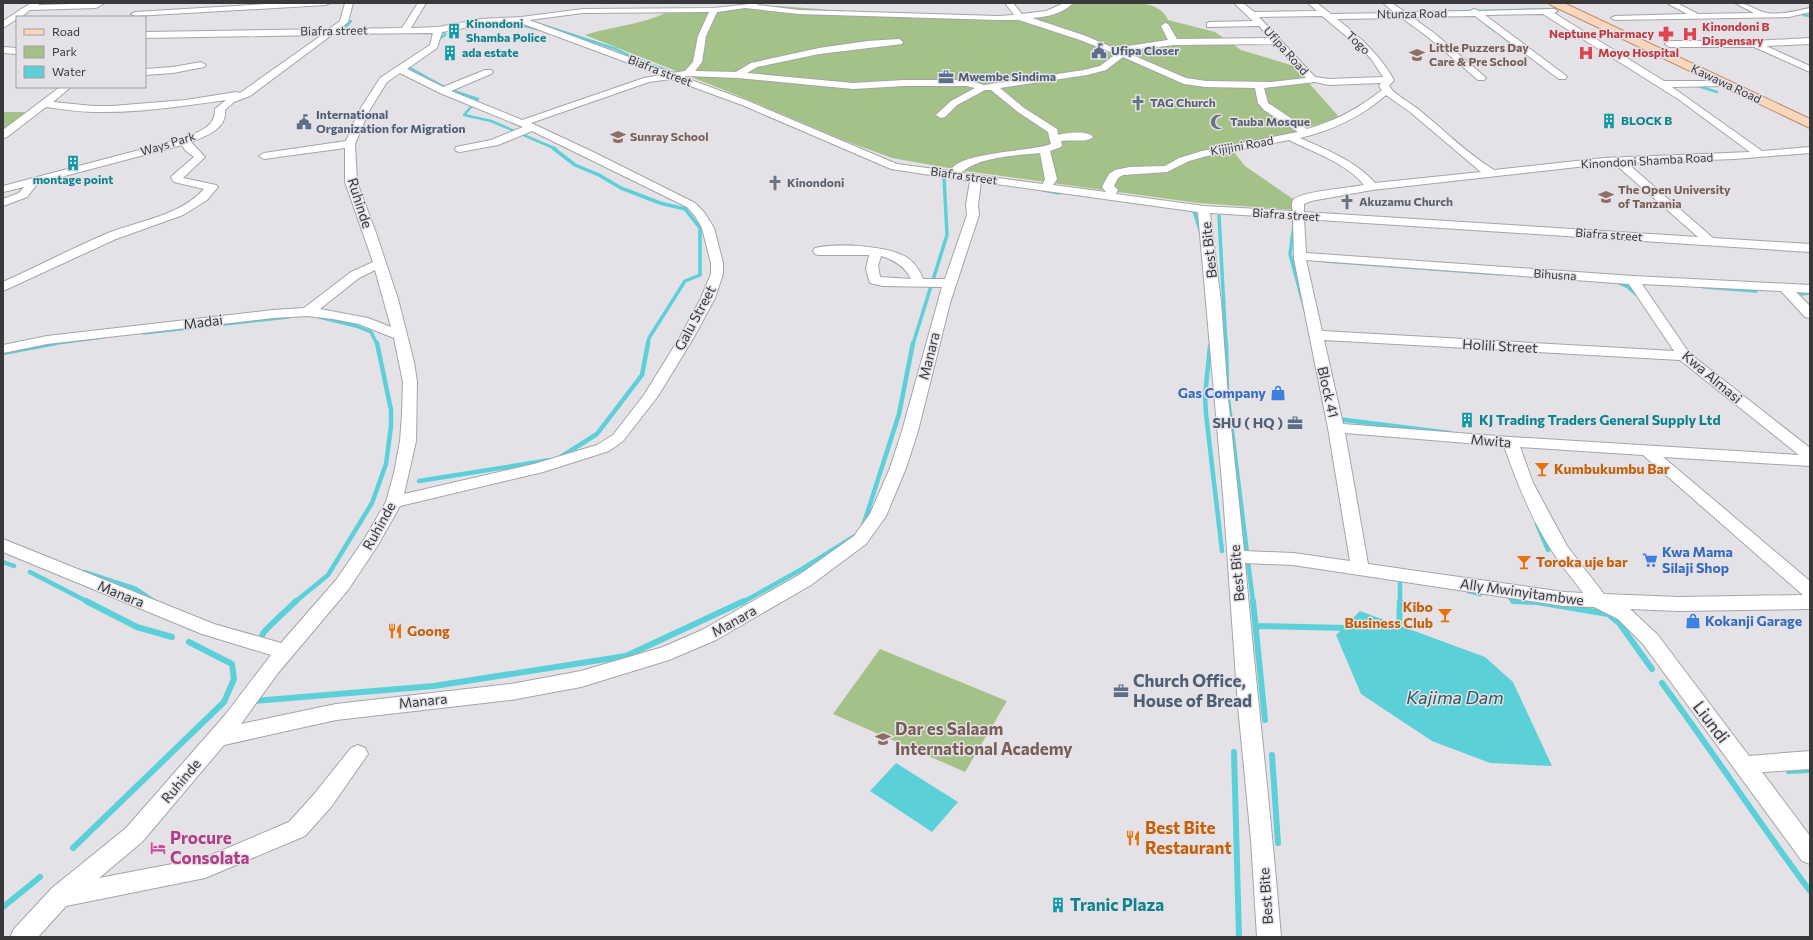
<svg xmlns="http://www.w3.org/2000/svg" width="1813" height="940" font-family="Commissioner,sans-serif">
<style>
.green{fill:#a4c288}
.water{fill:#5cd0d9}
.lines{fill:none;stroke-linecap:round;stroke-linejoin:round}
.stream-far3{stroke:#5cd0d9;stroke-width:2.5}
.stream-far2{stroke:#5cd0d9;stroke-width:3.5}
.stream-far1{stroke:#5cd0d9;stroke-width:4.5}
.stream{stroke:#5cd0d9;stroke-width:6}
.street-casing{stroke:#a6a4a9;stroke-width:2}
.primary-casing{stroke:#b68e71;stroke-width:2}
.street{fill:#fff;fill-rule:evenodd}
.primary{fill:#fbd6bb;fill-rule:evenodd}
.labels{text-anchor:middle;stroke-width:3;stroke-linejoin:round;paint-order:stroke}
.far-street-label{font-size:12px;fill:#39393b;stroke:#e4e2e7}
.far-culture-label{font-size:12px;font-weight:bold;fill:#0d838f;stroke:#e4e2e7;text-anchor:start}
.far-health-label{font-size:12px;font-weight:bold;fill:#be3a42;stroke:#e4e2e7;text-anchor:start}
.far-education-label{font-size:12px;font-weight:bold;fill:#785e54;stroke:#e4e2e7;text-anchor:start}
.far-service-label{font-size:12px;font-weight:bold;fill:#4e5e75;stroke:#e4e2e7;text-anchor:start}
.far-worship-label{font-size:12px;font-weight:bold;fill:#5b616d;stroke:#e4e2e7;text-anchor:start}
.street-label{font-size:14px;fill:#39393b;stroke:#e4e2e7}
.shop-label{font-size:14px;font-weight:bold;fill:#366cbe;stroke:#e4e2e7;text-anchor:start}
.culture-label{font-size:14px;font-weight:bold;fill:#0d838f;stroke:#e4e2e7;text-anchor:start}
.service-label{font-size:14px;font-weight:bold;fill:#4e5e75;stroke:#e4e2e7;text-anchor:end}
.food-label{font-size:14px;font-weight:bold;fill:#c56008;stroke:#e4e2e7;text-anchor:start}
.near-service-label{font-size:17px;font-weight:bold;fill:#4e5e75;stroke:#e4e2e7;text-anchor:start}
.near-street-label{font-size:17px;fill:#39393b;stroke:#e4e2e7}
.near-education-label{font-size:17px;font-weight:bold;fill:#785e54;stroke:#e4e2e7;text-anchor:start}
.near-food-label{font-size:17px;font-weight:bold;fill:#c56008;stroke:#e4e2e7;text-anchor:start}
.near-hotel-label{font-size:17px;font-weight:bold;fill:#b23c85;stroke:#e4e2e7;text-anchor:start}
.near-culture-label{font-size:17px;font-weight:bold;fill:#0d838f;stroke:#e4e2e7;text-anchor:start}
.near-water-label{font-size:18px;font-style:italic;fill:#295b5f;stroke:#e4e2e7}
</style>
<rect width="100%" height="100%" fill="#e4e2e7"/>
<path class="green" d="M 1069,3 C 1088,3 1140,0 1155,7 C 1161,10 1166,14 1168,20 L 1215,32 L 1241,50 L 1294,66 L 1339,117 L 1275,139 L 1230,147 L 1245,166 L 1293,199 L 1295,210 L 1198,203 L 965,171 L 892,158 L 843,140 L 739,96 L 585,35 C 612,26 643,25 669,11 L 778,6 L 858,12 L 1004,17 L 1034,14 L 1062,7 Z
M 3,112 L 31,112 L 3,131 Z
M 880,649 L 1007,701 L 965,772 L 833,714 Z"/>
<path class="water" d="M 1360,611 L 1485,657 L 1513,682 L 1552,766 L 1490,763 L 1432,741 L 1361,694 L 1336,635 Z
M 896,763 L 958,802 L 932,832 L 870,791 Z"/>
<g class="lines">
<path class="stream-far3" d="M 1391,3 L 1403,11
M 1810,8 L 1799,11 L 1804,15 L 1810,16
M 1479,11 L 1554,9 L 1554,7 L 1558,6
M 1448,12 L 1468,11
M 530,21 L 616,49 L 634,58 L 676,74
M 1338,21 L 1350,30
M 509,22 L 541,30
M 1487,25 L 1495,31
M 345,28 L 351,21
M 1503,37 L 1511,43
M 436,41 L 445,35 L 444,30
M 1517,48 L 1529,56
M 410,68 L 448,89 L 478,99 L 464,115 L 491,121 L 556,149
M 1698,86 L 1717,92"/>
<path class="stream-far2" d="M 553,148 L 575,165 L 599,175 L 621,188 L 660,203 L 685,209 L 700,228 L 700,275 L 685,281 L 649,338 L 648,344
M 1043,190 L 1059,193
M 1194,211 L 1201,233
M 1219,216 L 1226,344
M 1294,225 L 1290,254 L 1305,310
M 1326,261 L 1502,274
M 1617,282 L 1628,287 L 1637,295
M 1704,287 L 1756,291
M 1801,294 L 1810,293
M 319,317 L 356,326 L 371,332 L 377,344
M 144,333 L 288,317
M 50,344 L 103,337
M 913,344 L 947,235 L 944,177"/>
<path class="stream-far1" d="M 1226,343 L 1227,390 L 1253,602
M 1210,346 L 1205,396 L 1206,414 L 1222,551
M 3,353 L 56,343
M 1337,419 L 1450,433
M 559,458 L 597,434 L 642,375 L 648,343
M 419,481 L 550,460
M 1537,524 L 1548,550
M 863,526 L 899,414 L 913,343
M 3,562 L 14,566
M 30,572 L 88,602
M 84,572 L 136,589 L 154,601
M 1398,577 L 1400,577 L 1400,602
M 1468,591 L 1480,594 L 1485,590
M 1507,595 L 1513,601 L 1528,602
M 295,602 L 328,575 L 372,503 L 386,464 L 391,426 L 391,410 L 377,343
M 743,602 L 802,569 L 855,536"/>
<path class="stream" d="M 86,601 L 137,627 L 172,637
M 1253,601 L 1265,720
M 1513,601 L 1537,602 L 1608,614 L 1619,623 L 1652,669
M 1256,626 L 1349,628
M 1396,629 L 1399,629 L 1400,601
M 258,641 C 262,638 262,634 265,631 C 275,620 286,611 296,601
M 1662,683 C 1713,752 1759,823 1810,891
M 253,701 L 434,686 L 626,656 L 744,601
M 1234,752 L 1239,937
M 1272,755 L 1278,843
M 1789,771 L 1810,770
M 73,848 L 224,702 L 234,679 L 232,664 L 189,642
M 3,907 L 40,877"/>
<g class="street-casing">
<path id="street" d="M 31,3 L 40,3 L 38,5 L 105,3 L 96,8 L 30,10 L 21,17 L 17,17 L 17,19 L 3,28 L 3,21 Z
M 284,3 L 330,3 L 326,5 L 135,16 L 131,14 L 135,12 Z
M 345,3 L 353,3 L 348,22 L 340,29 L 402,28 L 418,3 L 426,3 L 411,28 L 438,27 L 481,19 L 521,17 L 583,9 L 714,8 L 759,3 L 757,5 L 799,10 L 998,16 L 1014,15 L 1005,3 L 1013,3 L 1022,14 L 1046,11 L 1064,3 L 1073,3 C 1063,14 1046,17 1032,18 L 1086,36 L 1114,48 L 1168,40 L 1161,26 L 1165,23 L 1168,24 L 1177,39 L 1270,38 L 1259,26 L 1207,27 L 1207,23 L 1210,22 L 1253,21 L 1234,3 L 1243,3 L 1254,12 L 1317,11 L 1308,3 L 1317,3 L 1331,14 L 1395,13 L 1383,3 L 1392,3 L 1405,12 L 1470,11 L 1474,9 L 1479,11 L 1554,9 L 1558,11 L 1554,13 L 1664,81 L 1726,81 L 1728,83 L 1723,86 L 1672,87 L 1762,151 L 1810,147 L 1810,153 L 1734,159 L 1627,163 L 1713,238 L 1810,244 L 1810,252 L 1304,219 L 1306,253 L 1633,276 L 1810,285 L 1810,293 L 1796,292 L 1810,306 L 1810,318 L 1805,317 L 1781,291 L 1642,284 L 1689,353 L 1810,448 L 1810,466 L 1663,457 L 1810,581 L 1810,609 L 1678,611 L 1630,609 L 1657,634 L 1749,756 L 1810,751 L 1810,769 L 1762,772 L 1810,836 L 1810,864 L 1802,861 L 1643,644 L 1618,619 L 1594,607 L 1564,606 L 1293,565 L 1245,563 C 1256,688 1271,812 1281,937 L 1257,937 L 1251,840 L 1238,706 L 1223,494 L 1198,212 L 981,182 L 978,205 L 979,215 L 950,303 L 918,431 L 906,468 L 886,516 L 866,544 L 811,585 L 716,640 L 669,660 L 581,687 L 511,700 L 336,720 L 224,745 L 142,842 L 99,878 L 204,858 L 289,822 L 315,793 L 351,748 L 358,745 L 365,748 L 368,754 L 331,807 L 305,836 L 205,878 L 66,906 L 38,937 L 10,937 L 14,929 L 52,888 L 126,828 L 225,715 L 271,655 L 202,634 L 3,552 L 3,539 L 214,624 L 281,643 L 336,580 L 365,538 L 386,502 L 394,473 L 400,441 L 402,415 L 403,382 L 394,338 L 359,324 L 333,319 L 307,316 L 273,318 L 47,344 L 3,353 L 3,345 L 47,336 L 273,310 L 304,308 L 351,272 L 373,262 L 345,182 L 345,148 L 264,159 L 259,156 L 264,153 L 346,141 L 359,111 L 380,78 L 430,45 L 433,33 L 333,34 L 250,96 L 234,102 L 225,110 C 227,129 206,136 191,142 L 205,157 L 183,178 L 216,185 L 218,187 L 207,200 L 183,215 L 116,239 L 3,291 L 3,282 C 38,266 73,248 108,233 C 141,220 180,216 204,189 L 174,182 L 171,177 L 173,175 L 194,157 L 185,150 L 182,145 L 38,183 L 27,197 L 3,206 L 3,199 L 19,193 L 24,187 L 3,192 L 3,186 L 181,139 C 196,133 216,128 215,109 L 226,100 C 183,106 138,113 95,112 C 78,112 62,109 46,107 L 7,137 L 3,138 L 3,130 L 60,87 L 71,87 L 53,102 L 93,106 L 112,106 L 186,100 L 236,92 L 240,93 L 322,35 L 145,38 L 145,32 L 329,29 L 340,21 ZM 745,8 L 799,14 L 998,20 L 1019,20 L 1080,40 L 1116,54 L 1100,66 L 1084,70 L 984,85 L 967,80 L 904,80 L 853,83 L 747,73 L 757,67 L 819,54 L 902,44 L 903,42 L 899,39 L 868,41 L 819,48 L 751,63 L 736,72 L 695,71 L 702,62 L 706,36 L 717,12 ZM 709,12 L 698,36 L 693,62 L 685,71 L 672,73 L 529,20 L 583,13 ZM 1543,14 L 1678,99 L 1750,152 L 1604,158 L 1494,170 C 1466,153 1443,129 1418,109 C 1408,101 1396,96 1389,86 L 1394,80 C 1380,55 1360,37 1337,19 L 1402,18 L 1428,37 L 1478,80 L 1484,80 L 1486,78 L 1484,76 L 1434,33 L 1412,17 L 1475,16 L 1559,79 L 1565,79 L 1567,77 L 1565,75 L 1485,15 ZM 1322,16 L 1363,50 L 1372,60 L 1383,77 L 1329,79 L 1315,77 L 1259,17 ZM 518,22 L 661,75 L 644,78 L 522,120 L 451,91 L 491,74 L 493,72 L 491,70 L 485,70 L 443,87 L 407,69 L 437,48 L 442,32 L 481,25 ZM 1275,44 L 1306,78 L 1271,82 L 1206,81 L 1186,78 L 1123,51 L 1174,45 ZM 1123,57 L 1184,84 L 1206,87 L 1255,88 L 1258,103 L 1264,110 L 1298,132 L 1202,151 L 1179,158 L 1165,166 L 1130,167 L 1115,170 L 1109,174 L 1102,187 L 1106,192 L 1053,185 L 1057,179 L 1050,151 L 1061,147 L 1062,145 L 1061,141 C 1070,139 1087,143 1093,137 C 1087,130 1067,133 1058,135 L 1057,129 L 1024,108 L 1000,88 L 1087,75 L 1106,70 ZM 400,73 L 440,93 L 523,127 L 491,140 L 456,147 L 455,149 L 456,151 L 460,152 L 498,145 L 532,131 L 687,207 L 695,216 L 702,228 L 711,263 L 711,274 L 701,298 L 680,337 L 644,395 L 613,435 L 597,445 L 534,464 L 404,494 L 416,441 L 417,382 L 414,362 L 398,299 L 376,233 L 357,182 L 355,144 L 369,111 L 387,82 ZM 688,76 L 738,78 L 853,89 L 904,86 L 967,86 L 975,88 L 951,101 L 936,115 L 941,118 L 945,117 L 957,105 L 985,90 L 991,90 L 1018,112 L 1048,132 L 1051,144 C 1032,152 960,151 950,171 L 897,164 L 748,101 L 683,77 ZM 671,79 L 742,105 L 891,169 L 970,181 L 966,205 L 967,215 L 945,279 L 923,279 C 920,271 916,265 909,259 C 891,245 836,243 815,248 L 813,251 L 815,254 L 819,255 L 869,255 L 866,269 L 870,283 L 883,286 L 942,287 L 902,431 L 890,468 L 870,514 L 854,536 L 799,575 L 702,630 L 663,647 L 581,671 L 511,684 L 336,704 L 241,724 L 278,673 L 348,590 L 378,545 L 400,506 L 543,472 L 609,451 L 623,441 L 658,396 L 694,337 L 715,298 L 723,274 L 723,263 L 714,228 L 704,212 L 695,203 L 591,151 L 531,123 L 649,82 ZM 1315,82 L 1329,85 L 1381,83 L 1379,86 L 1382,90 C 1359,108 1336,121 1307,129 L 1268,103 L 1264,88 ZM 1386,95 L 1410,112 L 1481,172 L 1375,183 C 1356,161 1327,150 1300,138 C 1333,130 1361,117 1386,95 ZM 1289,140 C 1315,153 1346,163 1364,185 C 1349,188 1305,191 1294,199 C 1291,202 1292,208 1293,211 L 1204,206 L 1116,194 L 1118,190 L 1114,186 L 1118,178 L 1123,175 L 1167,172 L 1189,161 L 1207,156 ZM 1040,153 L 1045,179 L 1043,184 L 961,173 C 977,157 1018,155 1040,153 ZM 1604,164 L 1615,164 L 1698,237 L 1304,212 L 1304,204 L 1311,201 L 1372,190 ZM 1210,213 L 1293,218 L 1294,259 L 1328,428 L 1350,561 L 1293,553 L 1244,551 L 1228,398 L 1221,302 ZM 881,256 C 894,260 905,266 911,279 L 880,277 L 878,266 ZM 1306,260 L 1629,284 L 1674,351 L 1322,331 ZM 375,270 L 391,327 L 368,318 L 320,309 L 359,278 ZM 1324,340 L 1680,360 L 1799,455 L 1510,437 L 1343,424 ZM 1345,433 L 1504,446 C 1517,483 1532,521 1554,554 C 1563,568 1574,580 1583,593 L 1564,592 L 1368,564 ZM 1520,447 L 1643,455 L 1803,595 L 1678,597 L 1604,594 L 1567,546 L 1533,483 Z
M 1667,3 L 1677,3 L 1698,14 L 1754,13 L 1735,3 C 1750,3 1755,11 1767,13 C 1781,15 1796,11 1810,8 L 1810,12 L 1789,17 L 1615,20 L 1611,18 L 1615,16 L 1687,14 Z
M 1810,38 L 1810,44 L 1766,46 L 1810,66 L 1810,72 L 1754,47 L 1669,47 L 1665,44 L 1669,41 L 1754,41 Z
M 3,47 L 17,48 L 17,54 L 3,53 Z
M 201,62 L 206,65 L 204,67 L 173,73 L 145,75 L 145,69 L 173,67 Z"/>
</g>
<g class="primary-casing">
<path id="primary" d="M 1549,3 L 1564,3 L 1810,119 L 1810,128 L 1551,5 Z"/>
</g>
<use href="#street" class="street"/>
<use href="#primary" class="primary"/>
</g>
<defs>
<g id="building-bare" transform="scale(1.2)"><path d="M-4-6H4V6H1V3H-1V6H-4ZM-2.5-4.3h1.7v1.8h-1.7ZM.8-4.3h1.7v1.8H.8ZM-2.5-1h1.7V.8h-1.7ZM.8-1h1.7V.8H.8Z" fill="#0f9aa8" stroke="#e4e2e7" stroke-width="2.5" paint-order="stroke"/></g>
<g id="pharmacy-bare" transform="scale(1.2)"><path d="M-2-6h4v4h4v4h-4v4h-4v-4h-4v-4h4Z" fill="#e0444e" stroke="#e4e2e7" stroke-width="2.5" paint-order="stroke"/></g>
<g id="hospital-bare" transform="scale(1.2)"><path d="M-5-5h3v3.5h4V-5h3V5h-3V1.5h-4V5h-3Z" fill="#e0444e" stroke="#e4e2e7" stroke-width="2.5" paint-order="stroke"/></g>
<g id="civic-bare" transform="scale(1.2)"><path d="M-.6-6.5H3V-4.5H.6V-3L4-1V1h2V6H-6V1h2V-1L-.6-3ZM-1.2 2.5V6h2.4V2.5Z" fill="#5c6f8a" stroke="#e4e2e7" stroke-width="2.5" paint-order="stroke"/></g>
<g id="school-bare" transform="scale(1.2)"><path d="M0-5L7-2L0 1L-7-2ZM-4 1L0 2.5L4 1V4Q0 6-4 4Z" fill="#8d6e63" stroke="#e4e2e7" stroke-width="2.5" paint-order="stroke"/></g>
<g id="office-bare" transform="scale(1.2)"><path d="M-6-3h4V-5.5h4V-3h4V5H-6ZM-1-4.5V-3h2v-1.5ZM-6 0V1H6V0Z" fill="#5c6f8a" stroke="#e4e2e7" stroke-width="2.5" paint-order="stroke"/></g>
<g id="church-bare" transform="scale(1.2)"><path d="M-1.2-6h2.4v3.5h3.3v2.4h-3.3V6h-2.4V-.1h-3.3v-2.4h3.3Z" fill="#6b7280" stroke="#e4e2e7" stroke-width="2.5" paint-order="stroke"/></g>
<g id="mosque-bare" transform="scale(1.2)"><path d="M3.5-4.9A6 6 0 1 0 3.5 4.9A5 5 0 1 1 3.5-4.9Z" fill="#6b7280" stroke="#e4e2e7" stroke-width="2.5" paint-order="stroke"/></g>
<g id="university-bare" transform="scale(1.2)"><path d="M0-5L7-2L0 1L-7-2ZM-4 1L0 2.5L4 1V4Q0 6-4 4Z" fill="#8d6e63" stroke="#e4e2e7" stroke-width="2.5" paint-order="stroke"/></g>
<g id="shop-bare" transform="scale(1.2)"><path d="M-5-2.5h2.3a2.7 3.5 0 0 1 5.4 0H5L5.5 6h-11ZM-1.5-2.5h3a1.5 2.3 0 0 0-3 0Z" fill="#3f7fe0" stroke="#e4e2e7" stroke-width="2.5" paint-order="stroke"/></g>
<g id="bar-bare" transform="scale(1.2)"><path d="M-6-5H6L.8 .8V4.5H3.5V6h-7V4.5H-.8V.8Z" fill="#e8710a" stroke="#e4e2e7" stroke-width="2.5" paint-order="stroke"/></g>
<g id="supermarket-bare" transform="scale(1.2)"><path d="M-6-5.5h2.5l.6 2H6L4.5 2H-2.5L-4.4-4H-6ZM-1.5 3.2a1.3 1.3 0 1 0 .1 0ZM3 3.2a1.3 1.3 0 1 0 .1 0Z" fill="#3f7fe0" stroke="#e4e2e7" stroke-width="2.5" paint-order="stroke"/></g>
<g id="restaurant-bare" transform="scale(1.2)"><path d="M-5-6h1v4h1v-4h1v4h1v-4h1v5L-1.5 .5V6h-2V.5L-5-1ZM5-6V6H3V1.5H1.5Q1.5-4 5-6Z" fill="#e8710a" stroke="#e4e2e7" stroke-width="2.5" paint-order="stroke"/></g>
<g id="hotel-bare" transform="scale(1.2)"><path d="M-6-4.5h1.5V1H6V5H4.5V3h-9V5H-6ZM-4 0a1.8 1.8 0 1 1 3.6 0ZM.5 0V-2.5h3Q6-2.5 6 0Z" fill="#d1479c" stroke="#e4e2e7" stroke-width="2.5" paint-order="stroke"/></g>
</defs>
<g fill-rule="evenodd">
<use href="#building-bare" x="454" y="31"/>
<use href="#pharmacy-bare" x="1666" y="34"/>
<use href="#hospital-bare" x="1690" y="34"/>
<use href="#civic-bare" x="1099" y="51"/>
<use href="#building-bare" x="450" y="53"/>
<use href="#hospital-bare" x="1586" y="53"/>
<use href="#school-bare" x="1417" y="55"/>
<use href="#office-bare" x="946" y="77"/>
<use href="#church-bare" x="1138" y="103"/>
<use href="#building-bare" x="1609" y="121"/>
<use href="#civic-bare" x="304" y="122"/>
<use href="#mosque-bare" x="1218" y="122"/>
<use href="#school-bare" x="618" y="137"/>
<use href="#building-bare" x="73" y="163"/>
<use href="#church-bare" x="775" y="183"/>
<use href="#university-bare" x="1606" y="197"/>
<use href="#church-bare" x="1347" y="202"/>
<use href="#shop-bare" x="1278" y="393"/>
<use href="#building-bare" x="1467" y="420"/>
<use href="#office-bare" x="1295" y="423"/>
<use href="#bar-bare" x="1542" y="469"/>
<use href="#supermarket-bare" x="1650" y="560"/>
<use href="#bar-bare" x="1524" y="562"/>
<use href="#bar-bare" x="1445" y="615"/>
<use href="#shop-bare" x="1693" y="621"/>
<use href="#restaurant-bare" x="395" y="631"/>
<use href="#office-bare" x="1121" y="691"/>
<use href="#school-bare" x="883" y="739"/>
<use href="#restaurant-bare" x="1133" y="838"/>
<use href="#hotel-bare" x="158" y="848"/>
<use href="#building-bare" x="1058" y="905"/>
</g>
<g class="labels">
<g class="far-street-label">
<text transform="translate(1412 14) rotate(-1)" y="4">Ntunza Road</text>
<text transform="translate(334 31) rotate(-1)" y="4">Biafra street</text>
<text transform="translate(1358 43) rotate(43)" y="4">Togo</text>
<text transform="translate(1286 51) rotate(48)" y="4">Ufipa Road</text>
<text transform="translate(660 71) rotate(21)" y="4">Biafra street</text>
<text transform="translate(1726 84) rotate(25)" y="4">Kawawa Road</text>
<text transform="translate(168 144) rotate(-17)" y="4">Ways Park</text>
<text transform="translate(1242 146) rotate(-10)" y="4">Kijijini Road</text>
<text transform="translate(1647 161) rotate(-3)" y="4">Kinondoni Shamba Road</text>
<text transform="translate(964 176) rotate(8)" y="4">Biafra street</text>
<text transform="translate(1286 215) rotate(4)" y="4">Biafra street</text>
<text transform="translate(1609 235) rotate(4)" y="4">Biafra street</text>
<text transform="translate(1555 275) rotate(4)" y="4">Bihusna</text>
</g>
<g class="far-culture-label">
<text x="466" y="28">Kinondoni<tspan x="466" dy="14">Shamba Police</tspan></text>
<text x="462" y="57">ada estate</text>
<text x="1621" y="125">BLOCK B</text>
<text x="73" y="184" text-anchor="middle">montage point</text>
</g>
<g class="far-health-label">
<text x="1702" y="31">Kinondoni B<tspan x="1702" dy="14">Dispensary</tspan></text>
<text x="1654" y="38" text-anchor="end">Neptune Pharmacy</text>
<text x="1598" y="57">Moyo Hospital</text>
</g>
<g class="far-education-label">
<text x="1429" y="52">Little Puzzers Day<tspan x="1429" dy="14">Care &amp; Pre School</tspan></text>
<text x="630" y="141">Sunray School</text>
<text x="1618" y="194">The Open University<tspan x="1618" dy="14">of Tanzania</tspan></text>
</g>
<g class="far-service-label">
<text x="1111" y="55">Ufipa Closer</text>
<text x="958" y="81">Mwembe Sindima</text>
<text x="316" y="119">International<tspan x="316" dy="14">Organization for Migration</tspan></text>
</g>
<g class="far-worship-label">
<text x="1150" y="107">TAG Church</text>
<text x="1230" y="126">Tauba Mosque</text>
<text x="787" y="187">Kinondoni</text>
<text x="1359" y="206">Akuzamu Church</text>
</g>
<g class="street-label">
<text transform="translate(360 203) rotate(72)" y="5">Ruhinde</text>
<text transform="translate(1209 250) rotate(-96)" y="5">Best Bite</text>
<text transform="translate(695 318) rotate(-62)" y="5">Galu Street</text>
<text transform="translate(203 322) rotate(-7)" y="5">Madai</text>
<text transform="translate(1500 346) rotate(3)" y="5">Holili Street</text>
<text transform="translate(929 356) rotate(-76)" y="5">Manara</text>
<text transform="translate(1712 377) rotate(40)" y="5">Kwa Almasi</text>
<text transform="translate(1328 392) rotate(77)" y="5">Block 41</text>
<text transform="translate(1491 441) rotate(5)" y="5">Mwita</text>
<text transform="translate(379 526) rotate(-61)" y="5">Ruhinde</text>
<text transform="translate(1237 573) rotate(-95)" y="5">Best Bite</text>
<text transform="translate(1522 592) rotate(8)" y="5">Ally Mwinyitambwe</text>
<text transform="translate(121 594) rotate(22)" y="5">Manara</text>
<text transform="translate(734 621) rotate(-29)" y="5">Manara</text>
<text transform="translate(423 701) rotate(-6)" y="5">Manara</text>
<text transform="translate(181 781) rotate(-50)" y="5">Ruhinde</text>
<text transform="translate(1266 896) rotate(-94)" y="5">Best Bite</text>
</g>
<g class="shop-label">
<text x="1266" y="398" text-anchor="end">Gas Company</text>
<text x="1662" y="557">Kwa Mama<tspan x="1662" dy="16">Silaji Shop</tspan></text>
<text x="1705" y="626">Kokanji Garage</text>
</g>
<g class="culture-label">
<text x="1479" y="425">KJ Trading Traders General Supply Ltd</text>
</g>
<g class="service-label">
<text x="1283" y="428">SHU ( HQ )</text>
</g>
<g class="food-label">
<text x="1554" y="474">Kumbukumbu Bar</text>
<text x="1536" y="567">Toroka uje bar</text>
<text x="1433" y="612" text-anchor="end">Kibo<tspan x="1433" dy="16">Business Club</tspan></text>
<text x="407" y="636">Goong</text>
</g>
<g class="near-service-label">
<text x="1133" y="687">Church Office,<tspan x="1133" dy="20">House of Bread</tspan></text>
</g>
<g class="near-street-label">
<text transform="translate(1711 722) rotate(53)" y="6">Liundi</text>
</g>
<g class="near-education-label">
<text x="895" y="735">Dar es Salaam<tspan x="895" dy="20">International Academy</tspan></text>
</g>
<g class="near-food-label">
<text x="1145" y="834">Best Bite<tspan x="1145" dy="20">Restaurant</tspan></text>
</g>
<g class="near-hotel-label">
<text x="170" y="844">Procure<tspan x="170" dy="20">Consolata</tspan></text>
</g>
<g class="near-culture-label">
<text x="1070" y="911">Tranic Plaza</text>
</g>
<g class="near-water-label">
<text x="1455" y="704">Kajima Dam</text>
</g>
</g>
<rect width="1813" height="940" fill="none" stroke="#39393b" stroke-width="8"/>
<rect x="16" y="16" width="130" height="72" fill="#e4e2e7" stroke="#a09ea2"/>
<rect x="24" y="29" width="20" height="6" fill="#fbd6bb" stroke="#a09ea2"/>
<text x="52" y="36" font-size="12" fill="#39393b">Road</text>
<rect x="24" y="46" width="20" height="12" fill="#a4c288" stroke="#a09ea2"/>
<text x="52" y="56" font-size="12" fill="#39393b">Park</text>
<rect x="24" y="66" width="20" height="12" fill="#5cd0d9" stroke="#a09ea2"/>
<text x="52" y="76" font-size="12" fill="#39393b">Water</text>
</svg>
